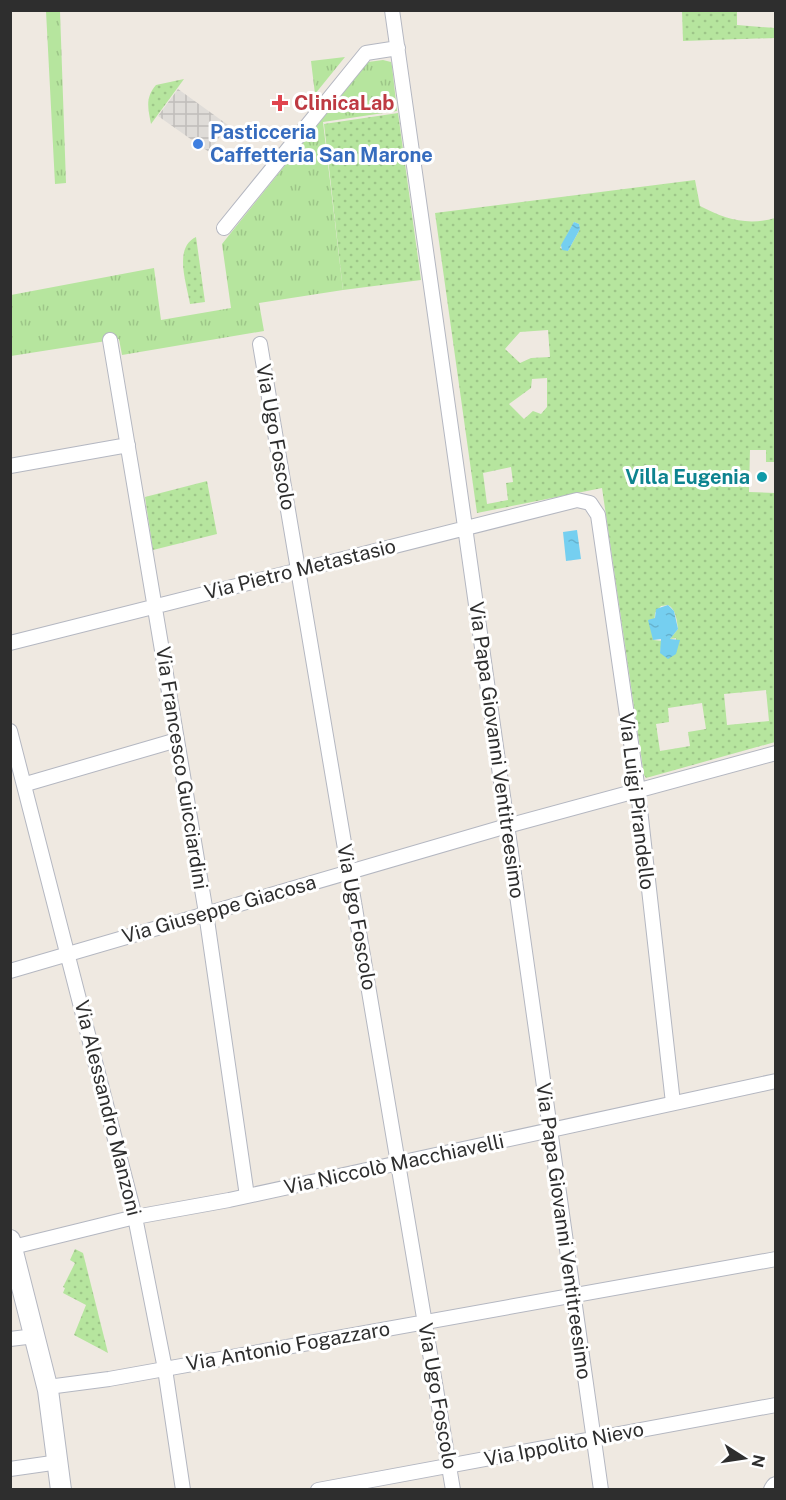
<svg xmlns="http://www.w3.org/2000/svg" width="786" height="1500" font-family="'Public Sans',sans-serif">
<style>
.grass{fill:url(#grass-tufts)}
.garden{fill:url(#garden-dots);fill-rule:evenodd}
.plaza{fill:url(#plaza-grid)}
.water{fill:url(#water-ripples)}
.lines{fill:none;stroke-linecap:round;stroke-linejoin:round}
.minor-casing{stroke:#b4b7c1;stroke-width:16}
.secondary-casing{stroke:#b4b7c1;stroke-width:22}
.minor{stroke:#fff;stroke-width:14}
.secondary{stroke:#fff;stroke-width:20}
.health-dot{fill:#e0444e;stroke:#fff;stroke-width:2}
.shop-dot{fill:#3f7fe0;stroke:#fff;stroke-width:2}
.culture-dot{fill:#0f9aa8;stroke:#fff;stroke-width:2}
.labels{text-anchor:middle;stroke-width:6;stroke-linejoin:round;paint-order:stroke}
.health-label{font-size:20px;font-weight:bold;fill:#be3a42;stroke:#fff;text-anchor:start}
.shop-label{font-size:20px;font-weight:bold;fill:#366cbe;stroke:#fff;text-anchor:start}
.street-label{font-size:20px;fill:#2e2e2e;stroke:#fff}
.culture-label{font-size:20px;font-weight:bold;fill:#0d838f;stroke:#fff;text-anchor:end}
</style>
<defs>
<pattern id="grass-tufts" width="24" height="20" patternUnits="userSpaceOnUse" patternTransform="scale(1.5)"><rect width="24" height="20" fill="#b6e59e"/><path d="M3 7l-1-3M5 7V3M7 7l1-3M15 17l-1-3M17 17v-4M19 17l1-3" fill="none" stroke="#9dc588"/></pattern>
<pattern id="garden-dots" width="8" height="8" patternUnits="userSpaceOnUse" patternTransform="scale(1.5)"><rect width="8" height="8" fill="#b6e59e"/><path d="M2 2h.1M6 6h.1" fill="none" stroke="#9dc588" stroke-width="1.8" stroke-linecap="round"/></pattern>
<pattern id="plaza-grid" width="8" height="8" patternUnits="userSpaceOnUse" patternTransform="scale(1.5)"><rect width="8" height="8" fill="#dfdcd8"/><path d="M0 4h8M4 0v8" fill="none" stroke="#c0bdba"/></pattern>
<pattern id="water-ripples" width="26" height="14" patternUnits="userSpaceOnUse" patternTransform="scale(1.5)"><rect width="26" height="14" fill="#75cff0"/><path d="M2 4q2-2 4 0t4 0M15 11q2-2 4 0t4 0" fill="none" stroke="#66b2ce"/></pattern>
</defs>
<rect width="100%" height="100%" fill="#efe9e1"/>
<path class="grass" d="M 46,11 L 60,11 L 66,183 L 55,184 Z
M 345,57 L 315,94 L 311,61 Z
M 383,60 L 391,62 L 392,66 L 397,111 L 323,122 L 343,290 L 259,303 L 264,331 L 122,355 L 119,339 L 11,356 L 11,295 L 154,268 L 161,320 L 231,308 L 222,244 L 368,62 Z"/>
<path class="garden" d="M 682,11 L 737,11 L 737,25 L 775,28 L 775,38 L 683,41 Z
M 184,79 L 151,124 C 148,108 145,98 156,85 Z
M 398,113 L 421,280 L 343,290 L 324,124 Z
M 695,180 L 700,206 C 725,219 747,226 775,218 L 775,462 L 766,462 L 766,450 L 750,450 L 749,492 L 775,493 L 775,742 L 646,778 L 644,775 L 602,488 L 477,513 L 435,213 ZM 574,222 L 579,224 L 580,229 L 568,251 L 560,248 ZM 548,330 L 550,357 L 531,358 L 520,363 L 505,349 L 520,332 ZM 547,378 L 547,407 L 541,414 L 533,411 L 524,419 L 509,404 L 531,388 L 532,379 ZM 511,467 L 513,482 L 506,483 L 508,500 L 487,504 L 483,473 ZM 668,605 C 676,609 677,621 678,629 L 670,639 L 676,638 L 676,647 L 660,653 L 662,641 L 653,640 L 655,613 L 661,606 ZM 766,690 L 769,721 L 727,725 L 724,694 ZM 702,703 L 706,729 L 688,732 L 690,746 L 660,751 L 656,724 L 669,722 L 668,708 Z
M 196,237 L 205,302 L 190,304 C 187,284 173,248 196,237 Z
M 207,481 L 217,534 L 153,550 L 145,497 Z
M 75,1249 L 83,1253 L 108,1353 L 74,1335 L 86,1305 L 63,1293 L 65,1288 L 63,1287 L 75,1263 L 70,1260 Z"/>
<path class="plaza" d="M 178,89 L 228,125 L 209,152 L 158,116 Z"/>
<path class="water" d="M 574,222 L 579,224 L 580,229 L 568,251 L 562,250 L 561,245 Z
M 577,530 L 581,559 L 566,561 L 563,532 Z
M 668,605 L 674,611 L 678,629 L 670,639 L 680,640 L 676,654 L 668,659 L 660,653 L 661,639 L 653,640 L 648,620 L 655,618 L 656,609 Z"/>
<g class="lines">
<g class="minor-casing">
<path id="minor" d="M 392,10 L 601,1490
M 224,228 L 366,53 L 398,48
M 110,340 L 206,913 L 247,1196
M 260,344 L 453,1490
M 10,466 L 128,445
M 10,643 L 577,500 L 590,503 L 598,515 L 638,791 L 673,1103
M 10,731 L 135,1217 L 165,1369 L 183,1490
M 26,784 L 177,740
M 10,971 L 507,826 L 776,753
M 13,1247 L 135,1217 L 229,1200 L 776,1081
M 10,1339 L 35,1336
M 48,1387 L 109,1379 L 776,1259
M 10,1469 L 59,1462
M 318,1490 L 776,1405"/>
</g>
<g class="secondary-casing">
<path id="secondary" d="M 10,1240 L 48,1390 L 61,1490
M 774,1490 L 776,1487"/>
</g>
<use href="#minor" class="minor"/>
<use href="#secondary" class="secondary"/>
</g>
<path class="health-dot" d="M277 94h6v6h6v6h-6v6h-6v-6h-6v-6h6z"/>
<circle class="shop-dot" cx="198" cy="144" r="6"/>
<circle class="culture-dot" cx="762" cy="477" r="6"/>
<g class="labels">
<g class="health-label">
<text x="294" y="110">ClinicaLab</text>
</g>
<g class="shop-label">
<text x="210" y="139">Pasticceria<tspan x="210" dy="23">Caffetteria San Marone</tspan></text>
</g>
<g class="street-label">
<text transform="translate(276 437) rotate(80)" y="7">Via Ugo Foscolo</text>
<text transform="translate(300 569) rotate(-14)" y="7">Via Pietro Metastasio</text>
<text transform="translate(497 750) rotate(82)" y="7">Via Papa Giovanni Ventitreesimo</text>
<text transform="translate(182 768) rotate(81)" y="7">Via Francesco Guicciardini</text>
<text transform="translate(637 801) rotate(83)" y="7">Via Luigi Pirandello</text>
<text transform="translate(219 909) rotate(-16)" y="7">Via Giuseppe Giacosa</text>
<text transform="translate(357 917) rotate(80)" y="7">Via Ugo Foscolo</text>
<text transform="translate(108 1108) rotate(76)" y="7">Via Alessandro Manzoni</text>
<text transform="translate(394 1164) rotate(-12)" y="7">Via Niccolò Macchiavelli</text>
<text transform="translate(564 1231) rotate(82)" y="7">Via Papa Giovanni Ventitreesimo</text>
<text transform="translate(288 1346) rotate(-10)" y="7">Via Antonio Fogazzaro</text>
<text transform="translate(438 1396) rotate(80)" y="7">Via Ugo Foscolo</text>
<text transform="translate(564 1444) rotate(-11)" y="7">Via Ippolito Nievo</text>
</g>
<g class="culture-label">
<text x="750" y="484">Villa Eugenia</text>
</g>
</g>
<rect width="786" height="1500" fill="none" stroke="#2e2e2e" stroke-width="24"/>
<g transform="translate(744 1458) rotate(102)" stroke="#ffffff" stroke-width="4.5" paint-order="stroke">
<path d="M0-4.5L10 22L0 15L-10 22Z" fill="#2e2e2e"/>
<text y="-9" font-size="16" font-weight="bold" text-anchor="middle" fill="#2e2e2e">N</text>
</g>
</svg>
